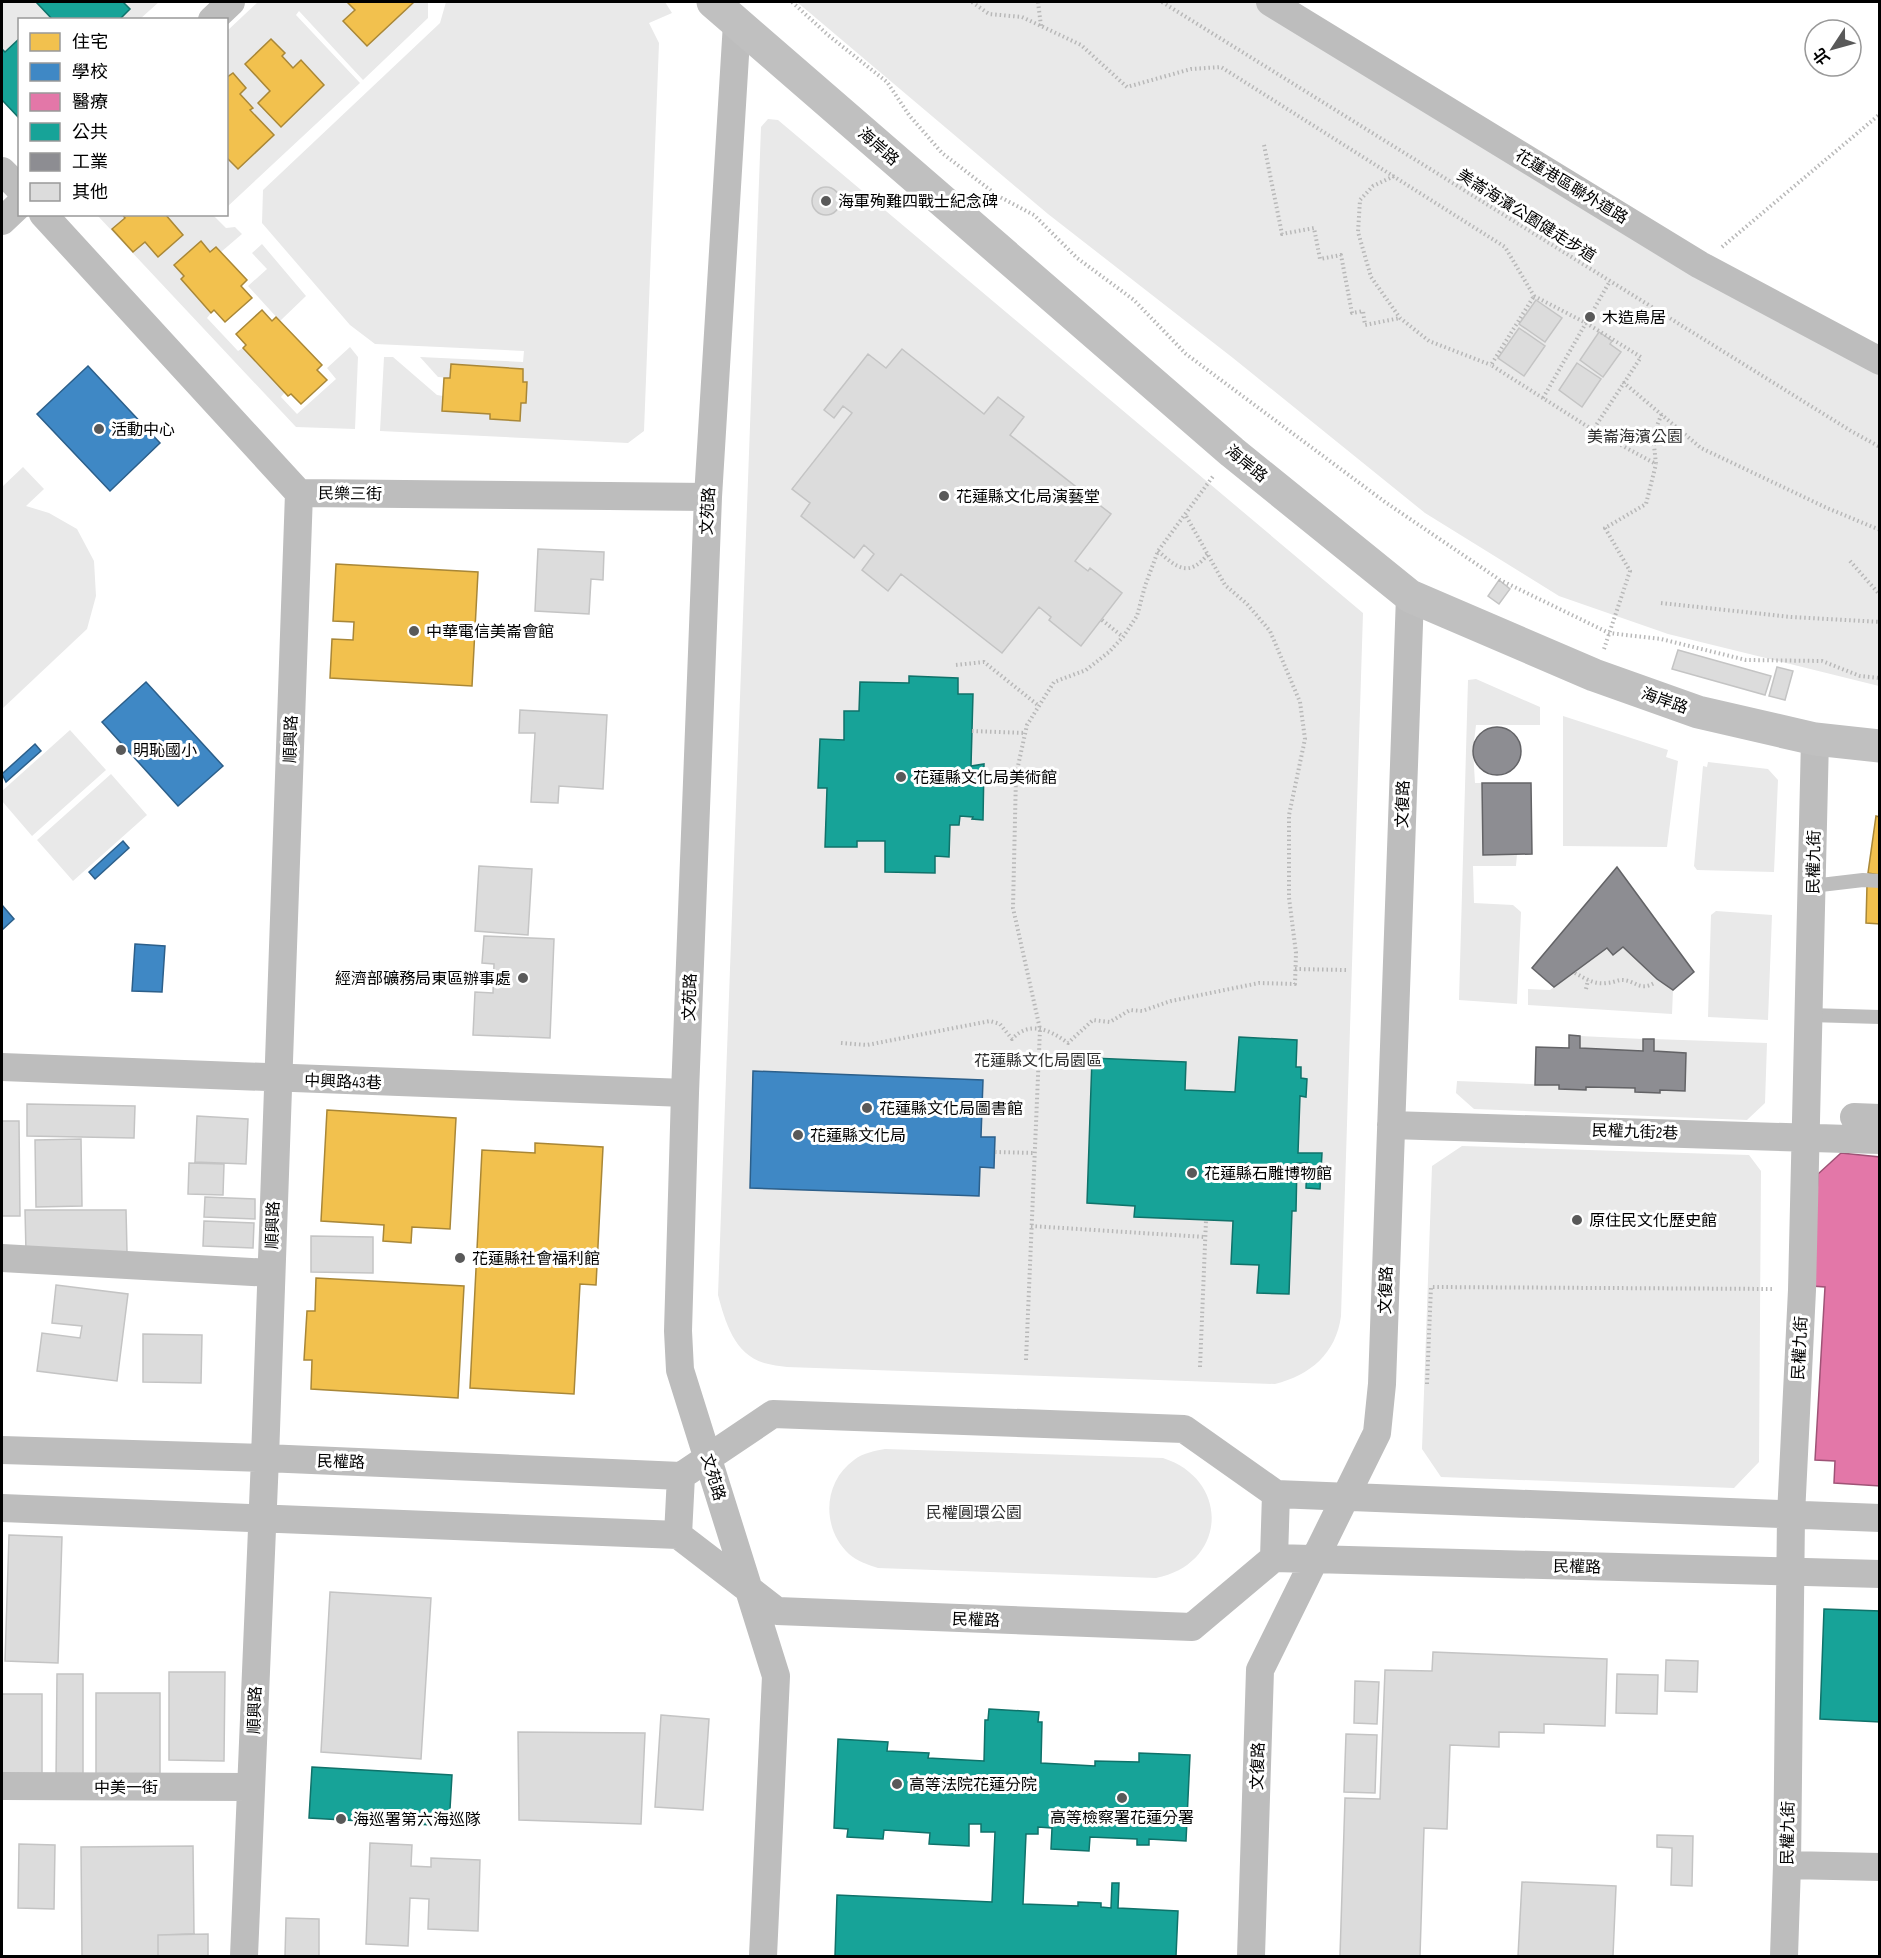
<svg xmlns="http://www.w3.org/2000/svg" width="1881" height="1958" font-family="'Sofia Sans Condensed','Noto Sans TC',sans-serif">
<style>
.green{fill:#e9e9e9}
.homes{fill:#f2c14e;stroke:#a98737;stroke-width:1.5}
.schools{fill:#3f88c5;stroke:#2c5f8a;stroke-width:1.5}
.health{fill:#e377a8;stroke:#9f5376;stroke-width:1.5}
.public{fill:#17a398;stroke:#10726a;stroke-width:1.5}
.industry{fill:#8d8d92;stroke:#636366;stroke-width:1.5}
.building{fill:#dcdcdc;stroke:#c4c4c4;stroke-width:1.5}
.lines{fill:none;stroke-linecap:round;stroke-linejoin:round}
.path{stroke:#b8b8b8;stroke-width:4;stroke-dasharray:1.5 3;stroke-linecap:butt}
.lane{stroke:#bdbdbd;stroke-width:14}
.street{stroke:#bdbdbd;stroke-width:28}
.secondary{stroke:#c0c0c0;stroke-width:33}
.poi-dot{fill:#595959;stroke:#fff;stroke-width:2}
.labels{text-anchor:middle;stroke-width:6;stroke-linejoin:round;paint-order:stroke}
.street-label{font-size:16px;fill:#000;stroke:#fff}
.poi-label{font-size:16px;fill:#000;stroke:#fff;text-anchor:start}
.park-label{font-size:16px;fill:#2e2e2e;stroke:#fff}
</style>
<rect width="100%" height="100%" fill="#fff"/>
<path class="green" d="M 2,2 L 36,2 L 53,19 L 20,20 L 19,38 L 5,52 L 2,49 Z
M 123,2 L 159,2 L 140,19 L 119,20 L 130,9 Z
M 258,2 L 428,2 L 428,18 L 363,80 L 299,11 L 296,15 L 360,83 L 227,207 L 227,157 L 253,107 L 240,94 L 246,88 L 233,73 L 227,78 L 227,31 Z
M 446,2 L 665,2 L 672,13 L 649,23 L 659,43 L 644,431 L 628,443 L 380,431 L 384,357 L 393,357 L 437,395 L 443,396 L 442,411 L 490,414 L 490,419 L 520,421 L 521,403 L 526,403 L 527,383 L 523,382 L 523,369 L 451,364 L 450,378 L 438,377 L 420,357 L 523,362 L 524,351 L 375,344 L 350,325 L 262,223 L 263,190 L 440,23 Z
M 797,2 L 1261,2 L 1879,368 L 1879,686 L 1668,634 L 1559,596 L 1425,513 L 1233,358 L 1048,214 Z
M 768,119 L 778,120 L 1363,613 L 1341,1316 C 1336,1354 1310,1375 1275,1384 L 787,1367 C 780,1366 771,1365 764,1363 C 734,1354 725,1321 718,1295 L 761,127 Z
M 97,215 L 122,215 L 125,218 L 113,228 L 133,252 L 145,242 L 158,257 L 183,235 L 165,215 L 213,215 L 226,228 L 235,227 L 242,234 L 221,252 L 216,247 L 210,252 L 201,241 L 184,276 L 181,280 L 211,313 L 207,318 L 238,351 L 243,348 L 285,392 L 281,397 L 297,414 L 336,379 L 327,368 L 350,347 L 358,357 L 355,429 L 296,427 Z
M 262,244 L 306,296 L 280,321 L 248,286 L 267,269 L 252,253 Z
M 23,467 L 44,489 L 26,506 L 49,513 L 77,529 L 94,561 L 96,596 L 87,629 L 2,709 L 2,487 Z
M 1476,679 L 1540,707 L 1540,725 L 1476,725 L 1473,750 L 1475,783 L 1482,783 L 1483,855 L 1517,854 L 1516,866 L 1473,866 L 1474,903 L 1513,905 L 1521,912 L 1517,1004 L 1459,1000 L 1468,680 Z
M 1563,716 L 1668,750 L 1666,757 L 1678,761 L 1667,847 L 1563,846 Z
M 70,730 L 106,770 L 32,836 L 2,801 L 2,791 Z
M 1708,762 L 1768,769 L 1778,780 L 1774,872 L 1697,870 L 1694,866 L 1703,766 L 1707,767 Z
M 111,774 L 147,815 L 73,881 L 37,840 Z
M 1716,911 L 1772,915 L 1768,1020 L 1708,1017 L 1711,915 Z
M 1623,947 L 1657,979 L 1673,990 L 1672,1014 L 1528,1005 L 1528,989 L 1550,990 L 1607,948 L 1613,955 Z
M 1580,1036 L 1643,1039 L 1643,1051 L 1580,1048 Z
M 1654,1039 L 1767,1043 L 1765,1103 L 1747,1120 L 1474,1109 L 1456,1093 L 1457,1081 L 1559,1085 L 1560,1089 L 1585,1090 L 1586,1087 L 1635,1088 L 1635,1092 L 1660,1093 L 1660,1090 L 1685,1091 L 1686,1053 L 1654,1051 Z
M 1462,1146 L 1749,1155 L 1761,1171 L 1759,1462 L 1734,1488 L 1441,1477 L 1422,1449 L 1432,1166 Z
M 885,1449 L 1163,1458 C 1231,1480 1227,1564 1156,1578 L 878,1568 C 868,1565 857,1561 849,1554 C 821,1528 823,1482 854,1460 C 863,1453 874,1451 885,1449 Z"/>
<path class="homes" d="M 347,2 L 414,2 L 367,46 L 343,21 L 355,10 Z
M 271,39 L 285,53 L 282,56 L 293,68 L 301,60 L 324,85 L 281,127 L 258,103 L 270,91 L 245,64 Z
M 233,73 L 246,88 L 240,94 L 253,108 L 250,110 L 274,135 L 238,169 L 226,157 L 226,78 Z
M 122,214 L 165,214 L 183,235 L 158,257 L 145,242 L 133,252 L 112,229 L 125,218 Z
M 201,241 L 210,252 L 216,247 L 247,280 L 241,286 L 252,298 L 225,322 L 214,310 L 211,313 L 181,279 L 184,276 L 174,265 Z
M 262,310 L 272,321 L 276,317 L 322,365 L 317,370 L 327,380 L 301,404 L 291,394 L 288,396 L 243,348 L 246,345 L 236,334 Z
M 451,364 L 523,369 L 523,382 L 527,382 L 526,403 L 521,403 L 520,421 L 490,419 L 490,414 L 442,411 L 444,378 L 450,378 Z
M 336,564 L 478,572 L 472,686 L 330,678 L 332,639 L 353,640 L 354,622 L 333,621 Z
M 1876,816 L 1880,817 L 1880,875 L 1868,873 Z
M 1867,885 L 1880,885 L 1880,924 L 1866,923 Z
M 327,1110 L 456,1118 L 450,1229 L 412,1227 L 411,1243 L 383,1241 L 384,1225 L 321,1221 Z
M 535,1143 L 603,1147 L 596,1285 L 580,1284 L 574,1394 L 470,1388 L 482,1150 L 535,1153 Z
M 316,1278 L 464,1286 L 458,1398 L 311,1389 L 312,1360 L 304,1360 L 307,1311 L 315,1311 Z"/>
<path class="schools" d="M 88,366 L 160,443 L 110,491 L 37,414 Z
M 146,682 L 223,766 L 178,806 L 102,722 Z
M 35,744 L 41,751 L 6,782 L 2,774 Z
M 123,841 L 129,848 L 95,879 L 89,872 Z
M 2,905 L 14,919 L 2,930 Z
M 135,944 L 165,946 L 162,992 L 132,991 Z
M 753,1071 L 983,1080 L 981,1137 L 995,1137 L 994,1168 L 980,1167 L 979,1196 L 750,1188 Z"/>
<path class="health" d="M 1841,1153 L 1880,1157 L 1880,1486 L 1834,1483 L 1835,1461 L 1815,1460 L 1825,1287 L 1812,1286 L 1818,1174 Z"/>
<path class="public" d="M 36,2 L 123,2 L 130,9 L 119,20 L 53,20 Z
M 20,38 L 20,119 L 2,100 L 2,49 L 5,52 Z
M 909,676 L 958,678 L 958,694 L 973,694 L 971,766 L 984,764 L 983,820 L 972,819 L 973,817 L 960,816 L 959,825 L 950,825 L 949,857 L 935,856 L 935,873 L 885,872 L 885,841 L 857,841 L 857,847 L 825,847 L 827,788 L 818,788 L 820,739 L 844,740 L 844,711 L 859,711 L 860,682 L 909,683 Z
M 1239,1037 L 1297,1040 L 1296,1067 L 1301,1067 L 1301,1078 L 1307,1079 L 1306,1097 L 1300,1096 L 1298,1153 L 1322,1153 L 1320,1189 L 1306,1188 L 1307,1163 L 1297,1163 L 1296,1211 L 1292,1211 L 1289,1294 L 1257,1293 L 1259,1265 L 1231,1264 L 1233,1221 L 1134,1217 L 1135,1206 L 1087,1203 L 1092,1058 L 1186,1062 L 1185,1090 L 1235,1092 Z
M 1824,1609 L 1880,1611 L 1880,1722 L 1820,1719 Z
M 989,1709 L 1039,1712 L 1038,1722 L 1042,1722 L 1041,1763 L 1095,1766 L 1095,1761 L 1139,1762 L 1139,1753 L 1190,1755 L 1186,1841 L 1149,1839 L 1149,1845 L 1137,1845 L 1137,1839 L 1090,1837 L 1089,1851 L 1051,1849 L 1052,1828 L 1038,1827 L 1038,1834 L 1026,1834 L 1023,1904 L 1078,1906 L 1078,1902 L 1101,1903 L 1101,1907 L 1111,1908 L 1112,1883 L 1119,1883 L 1118,1908 L 1178,1911 L 1176,1956 L 835,1956 L 837,1895 L 992,1902 L 995,1832 L 981,1832 L 981,1824 L 969,1824 L 969,1846 L 929,1844 L 930,1833 L 884,1830 L 883,1839 L 847,1837 L 848,1829 L 834,1828 L 838,1739 L 888,1742 L 887,1751 L 929,1753 L 928,1758 L 984,1761 L 985,1720 L 988,1720 Z
M 312,1767 L 452,1775 L 449,1826 L 309,1818 Z"/>
<path class="industry" d="M1473 751a24 24 0 1 1 48 0a24 24 0 1 1-48 0Z
M 1482,783 L 1531,783 L 1532,854 L 1483,855 Z
M 1617,867 L 1694,972 L 1673,990 L 1657,979 L 1623,947 L 1613,955 L 1607,948 L 1554,987 L 1532,968 Z
M 1569,1035 L 1580,1036 L 1580,1048 L 1643,1051 L 1643,1039 L 1654,1039 L 1654,1051 L 1686,1053 L 1685,1091 L 1660,1090 L 1660,1093 L 1635,1092 L 1635,1088 L 1586,1087 L 1586,1090 L 1559,1089 L 1559,1085 L 1535,1085 L 1536,1047 L 1569,1048 Z"/>
<path class="building" d="M812 201a14 14 0 1 1 28 0a14 14 0 1 1-28 0Z
M 1536,300 L 1562,318 L 1545,342 L 1519,324 Z
M 1519,328 L 1545,346 L 1524,376 L 1498,358 Z
M 1599,332 L 1612,341 L 1610,344 L 1621,352 L 1603,377 L 1580,360 Z
M 902,349 L 984,414 L 998,397 L 1024,417 L 1010,435 L 1111,514 L 1075,561 L 1088,571 L 1090,568 L 1122,593 L 1081,646 L 1049,620 L 1051,617 L 1039,607 L 1002,653 L 901,574 L 888,591 L 862,570 L 874,554 L 864,545 L 854,558 L 801,516 L 810,503 L 792,489 L 852,413 L 843,406 L 834,418 L 824,410 L 868,354 L 886,368 Z
M 1577,363 L 1601,379 L 1582,407 L 1559,390 Z
M 538,549 L 604,552 L 603,580 L 591,579 L 589,614 L 535,611 Z
M 1499,580 L 1510,589 L 1499,604 L 1488,596 Z
M 1678,650 L 1771,676 L 1765,695 L 1672,669 Z
M 1777,667 L 1793,671 L 1785,700 L 1769,696 Z
M 520,710 L 607,715 L 603,789 L 559,786 L 558,803 L 531,802 L 535,733 L 519,733 Z
M 479,866 L 532,869 L 528,935 L 475,931 Z
M 484,936 L 554,939 L 550,1038 L 473,1035 L 475,992 L 493,993 L 494,964 L 482,963 Z
M 27,1104 L 135,1106 L 134,1138 L 27,1136 Z
M 197,1116 L 248,1119 L 246,1164 L 195,1162 Z
M 2,1121 L 19,1121 L 20,1216 L 2,1216 Z
M 81,1139 L 82,1206 L 36,1207 L 35,1140 Z
M 189,1163 L 224,1164 L 223,1195 L 188,1194 Z
M 205,1197 L 255,1199 L 255,1219 L 204,1217 Z
M 25,1210 L 126,1210 L 127,1252 L 26,1252 Z
M 204,1221 L 254,1223 L 253,1248 L 203,1246 Z
M 311,1236 L 373,1237 L 373,1273 L 311,1272 Z
M 56,1285 L 128,1294 L 117,1381 L 37,1371 L 42,1333 L 80,1338 L 82,1326 L 52,1323 Z
M 143,1334 L 202,1335 L 201,1383 L 143,1382 Z
M 9,1535 L 62,1537 L 58,1663 L 5,1661 Z
M 330,1592 L 431,1598 L 421,1759 L 321,1752 Z
M 1433,1652 L 1607,1659 L 1605,1726 L 1544,1724 L 1544,1733 L 1499,1732 L 1499,1747 L 1450,1745 L 1447,1829 L 1424,1828 L 1420,1956 L 1340,1956 L 1345,1798 L 1380,1799 L 1385,1670 L 1432,1671 Z
M 1666,1660 L 1698,1661 L 1697,1692 L 1665,1691 Z
M 169,1672 L 225,1672 L 224,1761 L 169,1760 Z
M 57,1674 L 83,1674 L 83,1782 L 56,1782 Z
M 1617,1674 L 1658,1675 L 1657,1714 L 1616,1713 Z
M 1355,1681 L 1379,1682 L 1377,1724 L 1354,1723 Z
M 96,1693 L 160,1693 L 160,1782 L 96,1782 Z
M 2,1694 L 42,1694 L 42,1777 L 2,1776 Z
M 661,1715 L 709,1719 L 703,1810 L 655,1807 Z
M 518,1732 L 645,1733 L 641,1824 L 519,1820 Z
M 1346,1734 L 1377,1735 L 1375,1793 L 1344,1792 Z
M 1657,1835 L 1693,1836 L 1692,1886 L 1671,1885 L 1672,1848 L 1657,1847 Z
M 370,1843 L 412,1845 L 411,1866 L 431,1867 L 431,1858 L 480,1860 L 478,1931 L 428,1929 L 429,1899 L 410,1898 L 408,1946 L 366,1944 Z
M 19,1844 L 55,1845 L 54,1909 L 18,1908 Z
M 193,1846 L 194,1934 L 158,1935 L 158,1956 L 82,1956 L 81,1847 Z
M 1522,1882 L 1616,1886 L 1613,1956 L 1518,1956 Z
M 286,1918 L 319,1919 L 319,1956 L 285,1956 Z
M 208,1934 L 208,1956 L 158,1956 L 158,1935 Z"/>
<g class="lines">
<path class="path" d="M 792,2 L 828,35 L 887,82 L 909,115 L 942,153 L 998,196 L 1034,215 L 1077,258 L 1134,300 L 1186,354 L 1385,502 L 1500,580 L 1609,633 L 1661,639 L 1746,660 L 1822,661 L 1860,676 L 1880,678
M 972,2 L 989,14 L 1022,17 L 1081,45 L 1127,87 L 1191,69 L 1221,67 L 1505,247 L 1534,296
M 1038,2 L 1041,26
M 1162,2 L 1851,431 L 1880,447
M 1264,145 L 1282,234 L 1314,228 L 1320,259 L 1341,255 L 1352,313 L 1363,311 L 1365,325 L 1400,318
M 1394,176 L 1373,186 L 1360,200 L 1358,232 L 1371,277 L 1400,318 L 1429,341 L 1491,365
M 1722,247 L 1880,114
M 1534,296 L 1586,323 L 1641,357 L 1593,430 L 1491,365 Z
M 1623,382 L 1701,448 L 1827,508 L 1880,530
M 1543,398 L 1610,281
M 1593,430 L 1656,464 L 1653,436 L 1662,413
M 1158,551 C 1177,568 1189,578 1208,554
M 1850,561 L 1880,595
M 1661,603 L 1791,617 L 1880,622
M 1102,620 L 1123,637
M 1604,649 L 1630,571 L 1605,528 L 1646,504 L 1656,464
M 956,665 L 984,662 L 1039,706
M 972,731 L 1025,733
M 1295,969 L 1346,970
M 1575,973 C 1584,978 1595,985 1606,983 C 1611,983 1616,981 1620,980 C 1636,979 1638,993 1656,982
M 1586,989 L 1588,980
M 841,1043 L 867,1045 L 990,1021 L 1000,1024 L 1012,1039 C 1030,1020 1050,1030 1068,1043 L 1093,1020 L 1110,1022 L 1130,1010 L 1142,1011 L 1171,1001 L 1259,983 L 1295,984 L 1296,953 L 1289,898 L 1289,815 L 1305,739 L 1300,702 L 1270,631 L 1247,604 L 1225,585 L 1185,514
M 995,1152 L 1035,1153
M 1031,1226 L 1205,1237
M 1026,1360 L 1040,1029 L 1013,908 L 1016,775 L 1027,725 L 1054,682 L 1086,670 L 1109,652 L 1123,637 L 1137,616 L 1145,586 L 1158,551 L 1214,475
M 1200,1367 L 1206,1220
M 1427,1384 L 1431,1287 L 1774,1289"/>
<path class="lane" d="M 1812,886 L 1863,880 L 1880,881
M 1809,1015 L 1880,1017"/>
<path class="street" d="M 1270,2 L 1700,265 L 1880,361
M 212,20 L 231,2
M 737,23 L 708,497 L 685,1093 L 678,1331 L 680,1370 L 776,1676 L 763,1956
M 2,171 L 20,189
M 43,214 L 299,493 L 708,497
M 2,221 L 20,204
M 2,1067 L 685,1093
M 1854,1117 L 1880,1118
M 1391,1125 L 1880,1140
M 2,1258 L 271,1273
M 2,1450 L 265,1458 L 681,1476 L 773,1414 L 1184,1429 L 1276,1494 L 1880,1518
M 2,1508 L 678,1535 L 777,1611 L 1192,1627 L 1274,1558 L 1880,1574
M 678,1535 L 681,1476
M 1274,1558 L 1276,1494
M 2,1786 L 251,1787
M 1787,1865 L 1880,1867
M 244,1956 L 265,1458 L 299,493
M 1251,1956 L 1260,1670 L 1377,1433 L 1382,1384 L 1410,596
M 1784,1956 L 1787,1865 L 1791,1515 L 1802,1290 L 1815,739"/>
<path class="secondary" d="M 713,2 L 1232,452 L 1410,596 L 1594,675 L 1698,712 L 1815,739 L 1880,746"/>
</g>
<g class="poi-dot">
<circle cx="826" cy="201" r="6"/>
<circle cx="1590" cy="317" r="6"/>
<circle cx="99" cy="429" r="6"/>
<circle cx="944" cy="496" r="6"/>
<circle cx="414" cy="631" r="6"/>
<circle cx="121" cy="750" r="6"/>
<circle cx="901" cy="777" r="6"/>
<circle cx="523" cy="978" r="6"/>
<circle cx="867" cy="1108" r="6"/>
<circle cx="798" cy="1135" r="6"/>
<circle cx="1192" cy="1173" r="6"/>
<circle cx="1577" cy="1220" r="6"/>
<circle cx="460" cy="1258" r="6"/>
<circle cx="897" cy="1784" r="6"/>
<circle cx="1122" cy="1798" r="6"/>
<circle cx="341" cy="1819" r="6"/>
</g>
<g class="labels">
<g class="street-label">
<text transform="translate(879 146) rotate(41)" y="6">海岸路</text>
<text transform="translate(1572 186) rotate(31)" y="6">花蓮港區聯外道路</text>
<text transform="translate(1527 215) rotate(32)" y="6">美崙海濱公園健走步道</text>
<text transform="translate(1247 463) rotate(39)" y="6">海岸路</text>
<text transform="translate(350 493) rotate(1)" y="6">民樂三街</text>
<text transform="translate(707 511) rotate(-87)" y="6">文苑路</text>
<text transform="translate(1665 700) rotate(19)" y="6">海岸路</text>
<text transform="translate(290 739) rotate(-88)" y="6">順興路</text>
<text transform="translate(1402 804) rotate(-88)" y="6">文復路</text>
<text transform="translate(1813 862) rotate(-89)" y="6">民權九街</text>
<text transform="translate(689 997) rotate(-88)" y="6">文苑路</text>
<text transform="translate(343 1081) rotate(2)" y="6">中興路43巷</text>
<text transform="translate(1635 1131) rotate(2)" y="6">民權九街2巷</text>
<text transform="translate(272 1225) rotate(-88)" y="6">順興路</text>
<text transform="translate(1385 1290) rotate(-88)" y="6">文復路</text>
<text transform="translate(1799 1348) rotate(-87)" y="6">民權九街</text>
<text transform="translate(341 1461) rotate(2)" y="6">民權路</text>
<text transform="translate(714 1477) rotate(73)" y="6">文苑路</text>
<text transform="translate(1577 1566) rotate(1)" y="6">民權路</text>
<text transform="translate(976 1619) rotate(2)" y="6">民權路</text>
<text transform="translate(254 1710) rotate(-88)" y="6">順興路</text>
<text transform="translate(1257 1766) rotate(-88)" y="6">文復路</text>
<text x="126" y="1793">中美一街</text>
<text transform="translate(1787 1833) rotate(-89)" y="6">民權九街</text>
</g>
<g class="poi-label">
<text x="838" y="207">海軍殉難四戰士紀念碑</text>
<text x="1602" y="323">木造鳥居</text>
<text x="111" y="435">活動中心</text>
<text x="956" y="502">花蓮縣文化局演藝堂</text>
<text x="426" y="637">中華電信美崙會館</text>
<text x="133" y="756">明恥國小</text>
<text x="913" y="783">花蓮縣文化局美術館</text>
<text x="511" y="984" text-anchor="end">經濟部礦務局東區辦事處</text>
<text x="879" y="1114">花蓮縣文化局圖書館</text>
<text x="810" y="1141">花蓮縣文化局</text>
<text x="1204" y="1179">花蓮縣石雕博物館</text>
<text x="1589" y="1226">原住民文化歷史館</text>
<text x="472" y="1264">花蓮縣社會福利館</text>
<text x="909" y="1790">高等法院花蓮分院</text>
<text x="1122" y="1823" text-anchor="middle">高等檢察署花蓮分署</text>
<text x="353" y="1825">海巡署第六海巡隊</text>
</g>
<g class="park-label">
<text x="1635" y="442">美崙海濱公園</text>
<text x="1038" y="1066">花蓮縣文化局園區</text>
<text x="974" y="1518">民權圓環公園</text>
</g>
</g>
<rect width="1881" height="1958" fill="none" stroke="#000000" stroke-width="6"/>
<rect x="18" y="18" width="210" height="198" fill="#ffffff" stroke="#999999" stroke-width="1.5"/>
<rect x="30" y="33" width="30" height="18" fill="#f2c14e" stroke="#999999" stroke-width="1.5"/>
<text x="72" y="48" font-size="18" fill="#000000">住宅</text>
<rect x="30" y="63" width="30" height="18" fill="#3f88c5" stroke="#999999" stroke-width="1.5"/>
<text x="72" y="78" font-size="18" fill="#000000">學校</text>
<rect x="30" y="93" width="30" height="18" fill="#e377a8" stroke="#999999" stroke-width="1.5"/>
<text x="72" y="108" font-size="18" fill="#000000">醫療</text>
<rect x="30" y="123" width="30" height="18" fill="#17a398" stroke="#999999" stroke-width="1.5"/>
<text x="72" y="138" font-size="18" fill="#000000">公共</text>
<rect x="30" y="153" width="30" height="18" fill="#8d8d92" stroke="#999999" stroke-width="1.5"/>
<text x="72" y="168" font-size="18" fill="#000000">工業</text>
<rect x="30" y="183" width="30" height="18" fill="#dcdcdc" stroke="#999999" stroke-width="1.5"/>
<text x="72" y="198" font-size="18" fill="#000000">其他</text>
<g transform="translate(1833 48) rotate(234)"><circle r="28" fill="#ffffff" stroke="#999999" stroke-width="1.5"/>
<path d="M0-4.5L10 22L0 15L-10 22Z" fill="#595959"/>
<text y="-9" font-size="16" font-weight="bold" text-anchor="middle" fill="#000000">北</text>
</g>
</svg>
